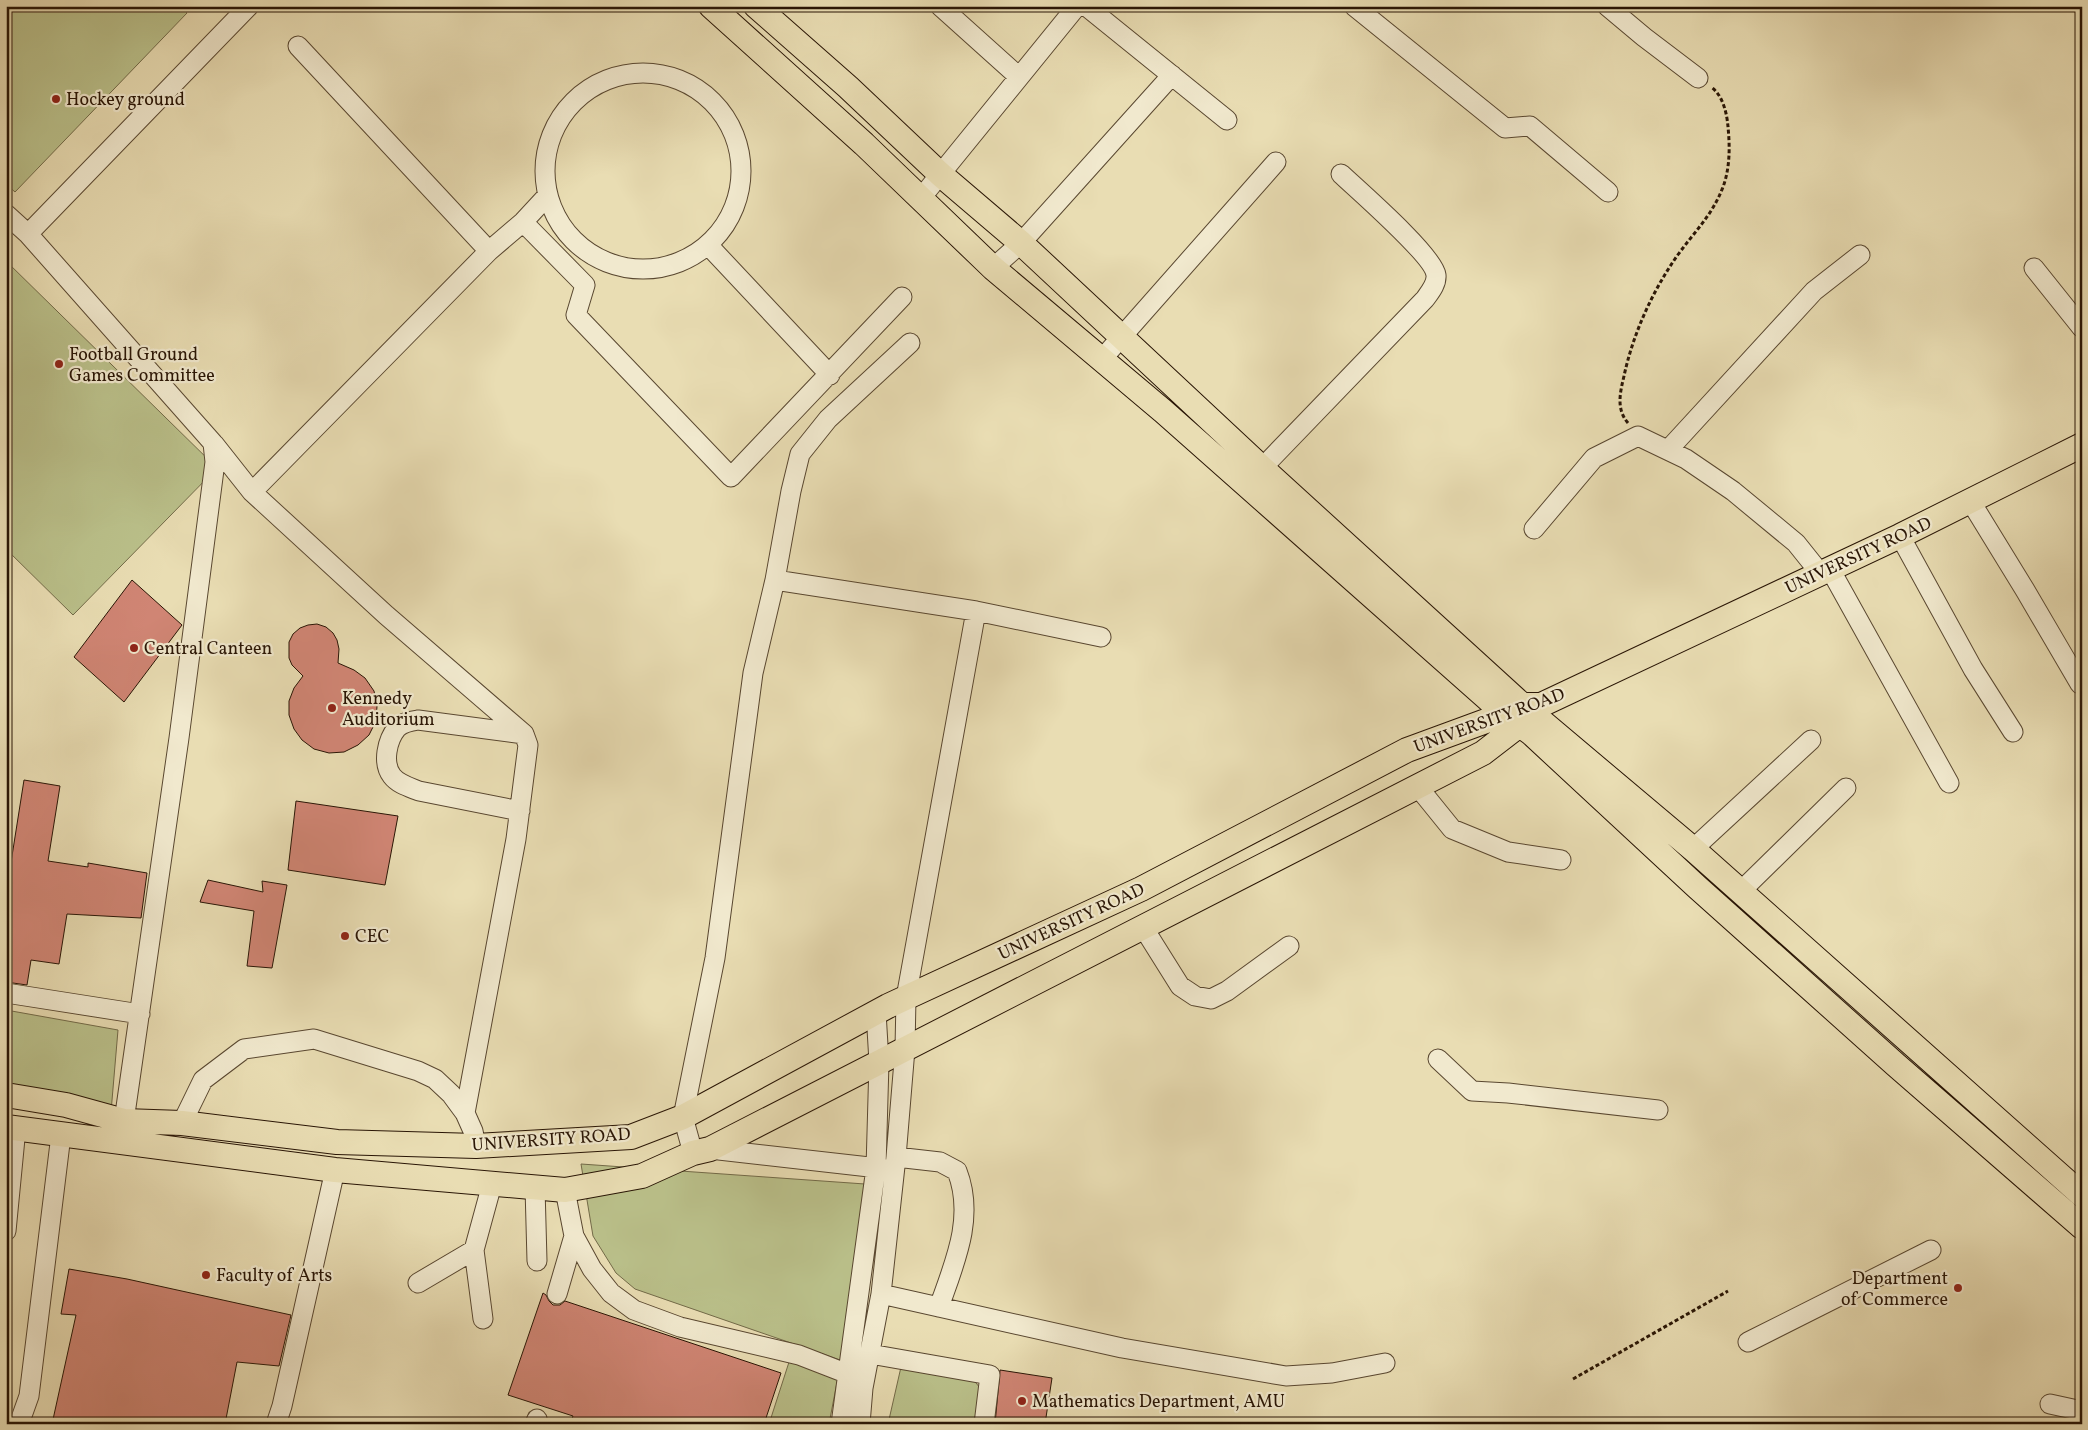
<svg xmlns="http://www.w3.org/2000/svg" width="2088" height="1430" font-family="Vollkorn,serif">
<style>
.green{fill:#bac08a;stroke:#726a48}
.building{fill:#d08574;stroke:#291505}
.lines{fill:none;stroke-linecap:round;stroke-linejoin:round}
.minor-casing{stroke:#594730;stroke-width:21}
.major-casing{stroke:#291505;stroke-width:26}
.path{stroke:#291505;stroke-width:3;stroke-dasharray:4 2.5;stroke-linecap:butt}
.minor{stroke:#f1e9ce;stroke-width:19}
.major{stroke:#e9ddb3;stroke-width:24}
.poi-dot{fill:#8f2418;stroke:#f1e9ce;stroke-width:2}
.labels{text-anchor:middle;stroke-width:4.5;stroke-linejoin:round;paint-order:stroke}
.poi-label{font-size:18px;fill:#291505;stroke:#f1e9ce;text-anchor:start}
.street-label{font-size:18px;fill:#291505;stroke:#f1e9ce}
</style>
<rect width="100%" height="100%" fill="#e9ddb3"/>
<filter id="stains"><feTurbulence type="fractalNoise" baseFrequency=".004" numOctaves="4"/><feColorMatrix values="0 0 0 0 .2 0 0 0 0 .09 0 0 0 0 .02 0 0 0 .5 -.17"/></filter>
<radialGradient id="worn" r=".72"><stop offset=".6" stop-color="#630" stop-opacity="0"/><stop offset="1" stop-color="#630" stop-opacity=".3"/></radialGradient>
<path class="green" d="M 6,6 L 181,6 L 187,13 L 15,192 L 6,184 Z
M 6,261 L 217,468 L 73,615 L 6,549 Z
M 6,1010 L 118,1030 L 111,1112 L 6,1102 Z
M 581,1164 L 865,1184 L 843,1361 L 635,1289 L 616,1273 L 593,1236 Z
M 790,1359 L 838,1377 L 829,1424 L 769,1424 Z
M 901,1367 L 971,1377 L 981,1389 L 976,1424 L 888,1424 Z"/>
<path class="building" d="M 132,580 L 182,625 L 124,702 L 74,657 Z
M 317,624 L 326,627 L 333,633 L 337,640 L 339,649 L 338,663 L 354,670 L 365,678 L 374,691 L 377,706 L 376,721 L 369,735 L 358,745 L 344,752 L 329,753 L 314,749 L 302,740 L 294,729 L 289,715 L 289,701 L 294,688 L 303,676 L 292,665 L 289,658 L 289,642 L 293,634 L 300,628 L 308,625 Z
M 24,780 L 60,786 L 48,861 L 88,867 L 88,863 L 147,873 L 141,918 L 67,914 L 59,964 L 31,960 L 27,985 L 6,982 L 6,894 Z
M 296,801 L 398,816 L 385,885 L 288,870 Z
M 208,880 L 263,892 L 262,881 L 287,885 L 272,968 L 247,966 L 254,911 L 200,902 Z
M 69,1269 L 127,1279 L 291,1315 L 279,1366 L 237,1362 L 225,1424 L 52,1424 L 76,1315 L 61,1314 Z
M 543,1293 L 546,1295 L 549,1301 L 553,1305 L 560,1305 L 565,1301 L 781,1373 L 764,1424 L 570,1424 L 573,1416 L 508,1395 Z
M 1000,1370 L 1052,1378 L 1045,1424 L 995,1424 Z"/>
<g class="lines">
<g class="minor-casing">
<path id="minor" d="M 940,6 L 1019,77
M 1086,6 L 1227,120
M 1354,6 L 1505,128 L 1530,126 L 1608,192
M 1607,6 L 1644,37 L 1698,78
M 298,46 L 489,251 L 523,222 L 548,195
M545 171a98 98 0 1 1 196 0a98 98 0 1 1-196 0Z
M 921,198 L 1077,6
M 6,214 L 28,234 L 213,443 L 215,462 L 179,738 L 124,1121
M 523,222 L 585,285 L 576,315 L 731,477 L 902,297
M 28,234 L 249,6
M 708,245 L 830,375
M 993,268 L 1021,243 L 1172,75
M 2034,268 L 2082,328
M 910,343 L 828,419 L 800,454 L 791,491 L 775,580 L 976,611 L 1101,637
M 1102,359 L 1276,162
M 214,444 L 252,492 L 386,615 L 524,734 L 528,745 L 516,839 L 465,1113
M 1668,450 L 1814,291 L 1860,255
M 1262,468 L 1425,299 C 1430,292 1437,284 1436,275 C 1434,256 1358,190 1341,174
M 252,492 L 489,251
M 1971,502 L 2025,590 L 2080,684
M 1534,529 L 1594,458 L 1638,436 L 1686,459 L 1733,491 L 1796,543 L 1820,573
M 1900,536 L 1973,669 L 2013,732
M 1830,569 L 1949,783
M 1418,787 L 1452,829 L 1508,852 L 1561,860
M 520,811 L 419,791 C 409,787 398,784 392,776 C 382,763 387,740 397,728 C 403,722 411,721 418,720 L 524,734
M 1693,849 L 1811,740
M 1741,891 L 1846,788
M 1143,927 L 1180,986 L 1195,996 L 1211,999 L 1227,991 L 1289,946
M 6,993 L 140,1014
M 1438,1059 L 1472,1091 L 1508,1093 L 1658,1110
M 182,1123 L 203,1080 L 244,1049 L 314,1039 L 418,1071 L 435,1079 L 451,1094 L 465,1113 L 473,1131 L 476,1146
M 710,1149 L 887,1169
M 693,1153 L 683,1117 L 715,958 L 753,673 L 775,580
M 896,1157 L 940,1162 L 957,1171 C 975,1217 955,1262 939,1307
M 535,1187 L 537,1261
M 565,1190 L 574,1236 L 592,1269 L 611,1293 L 634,1310 L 680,1327 L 799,1355 L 848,1374
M 6,1231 L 16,1128
M 418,1283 L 474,1250
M 557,1294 L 574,1236
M 881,1294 L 1122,1348 L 1286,1376 L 1332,1373 L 1385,1363
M 483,1319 L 474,1250 L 492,1184
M 1748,1342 L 1931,1250
M 870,1354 L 990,1375 L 984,1424
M 2050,1404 L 2082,1411
M 19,1424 L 29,1396 L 61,1135
M 276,1424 L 282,1406 L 335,1170
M 535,1424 L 537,1419
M 841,1424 L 876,1168 L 879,1062 L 876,1012
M 860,1424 L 863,1388 L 881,1294 L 896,1157 L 905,1049 L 906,998 L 976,611"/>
</g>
<g class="major-casing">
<path id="major" d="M 711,6 L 864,144 L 993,268 L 1163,411 L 1505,714 L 1531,733 L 1697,887 L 1896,1065 L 2082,1227
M 756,6 L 848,87 L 940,174 L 1021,243 L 1262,468 L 1522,705 L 1693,849 L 2082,1195
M 6,1095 L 66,1105 L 124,1121 L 182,1123 L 337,1142 L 476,1146 L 631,1137 L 683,1117 L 888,1006 L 1141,889 L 1407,750 L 1505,714 L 1522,705 L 1541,705 L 1900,536 L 2082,445
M 6,1127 L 335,1170 L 565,1190 L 642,1176 L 693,1153 L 710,1149 L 1483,753 L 1531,716"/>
</g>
<path class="path" d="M 1628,423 C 1616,409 1620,393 1624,376 C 1633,334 1652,292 1677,256 C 1694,232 1712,216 1723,187 C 1730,168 1730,147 1728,127 C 1727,114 1723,95 1711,87
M 1573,1379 L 1728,1291"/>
<use href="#minor" class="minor"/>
<use href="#major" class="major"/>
</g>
<g class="poi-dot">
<circle cx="56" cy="99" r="5"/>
<circle cx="59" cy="364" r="5"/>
<circle cx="134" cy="648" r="5"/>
<circle cx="332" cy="708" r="5"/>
<circle cx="345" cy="936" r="5"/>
<circle cx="206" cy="1275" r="5"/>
<circle cx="1958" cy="1288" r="5"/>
<circle cx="1022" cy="1401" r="5"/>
</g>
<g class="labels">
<g class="poi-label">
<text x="66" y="105">Hockey ground</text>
<text x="69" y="360">Football Ground<tspan x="69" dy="21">Games Committee</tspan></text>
<text x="144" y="654">Central Canteen</text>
<text x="342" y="704">Kennedy<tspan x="342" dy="21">Auditorium</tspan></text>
<text x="355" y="942">CEC</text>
<text x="216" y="1281">Faculty of Arts</text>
<text x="1948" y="1284" text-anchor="end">Department<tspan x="1948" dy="21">of Commerce</tspan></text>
<text x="1032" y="1407">Mathematics Department, AMU</text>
</g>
<g class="street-label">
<text transform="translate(1858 555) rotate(-25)" y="6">UNIVERSITY ROAD</text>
<text transform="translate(1489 720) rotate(-20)" y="6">UNIVERSITY ROAD</text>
<text transform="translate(1071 921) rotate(-25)" y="6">UNIVERSITY ROAD</text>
<text transform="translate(551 1139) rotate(-4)" y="6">UNIVERSITY ROAD</text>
</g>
</g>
<rect width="2088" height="1430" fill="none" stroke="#e9ddb3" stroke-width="25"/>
<rect x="8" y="8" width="2073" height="1415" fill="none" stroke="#291505" stroke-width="2.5"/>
<rect x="12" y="12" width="2063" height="1405" fill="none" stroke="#291505"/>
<rect width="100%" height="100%" filter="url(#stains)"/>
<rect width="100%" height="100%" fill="url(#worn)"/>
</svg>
